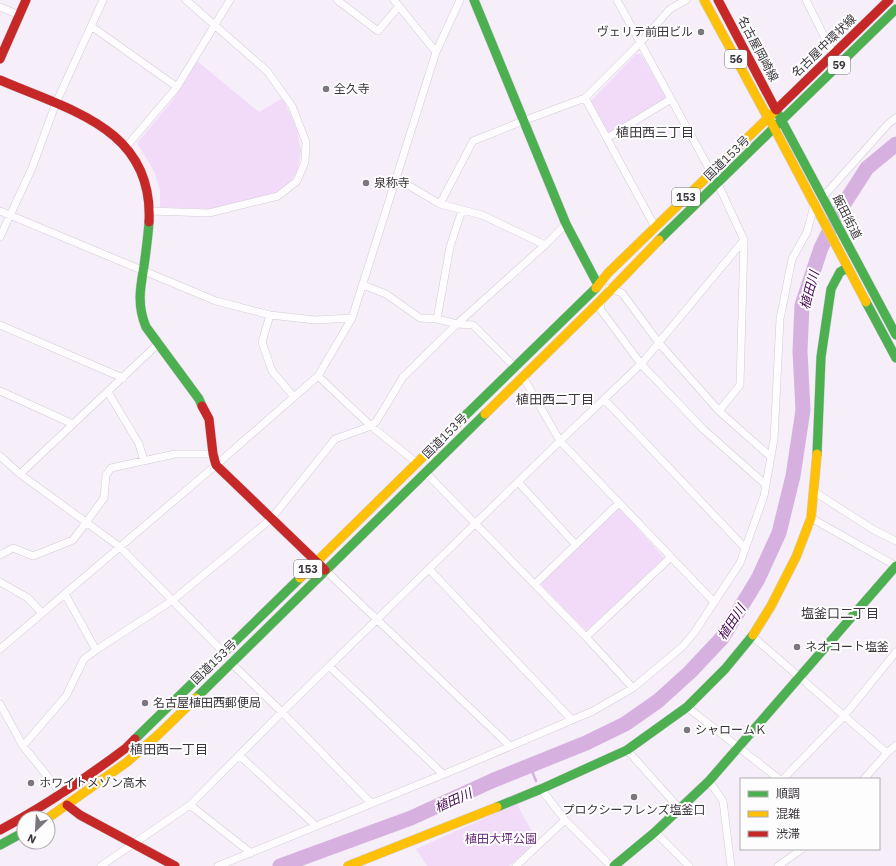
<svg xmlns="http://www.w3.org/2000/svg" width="896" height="866" font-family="'IBM Plex Sans','Noto Sans JP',sans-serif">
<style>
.green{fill:#f2dbf9}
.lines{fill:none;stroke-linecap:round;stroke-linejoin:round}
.stream{stroke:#d6b1e0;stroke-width:2.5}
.river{stroke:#d6b1e0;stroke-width:15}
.street-casing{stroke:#d2ccd4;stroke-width:8}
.fast-casing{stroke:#d2ccd4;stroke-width:10}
.slow-casing{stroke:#d2ccd4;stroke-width:10}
.jam-casing{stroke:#d2ccd4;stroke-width:10}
.street{stroke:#fefcfe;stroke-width:7}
.fast{stroke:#4caf50;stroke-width:9}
.slow{stroke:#ffc107;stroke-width:9}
.jam{stroke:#c62828;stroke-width:9}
.poi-dot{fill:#7c767f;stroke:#fdfdfd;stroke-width:1.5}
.labels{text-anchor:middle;stroke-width:4;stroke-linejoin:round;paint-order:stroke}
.shield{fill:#fdfdfd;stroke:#757277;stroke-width:1}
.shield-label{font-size:11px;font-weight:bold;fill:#3b363d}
.poi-label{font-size:12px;fill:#3b363d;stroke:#fdfdfd;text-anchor:start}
.street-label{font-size:12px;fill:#3b363d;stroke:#fdfdfd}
.park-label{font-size:12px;fill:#662b76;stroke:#fdfdfd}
.neighbourhood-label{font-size:13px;fill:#3b363d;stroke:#fdfdfd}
.water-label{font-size:13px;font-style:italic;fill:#470655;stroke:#fdfdfd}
</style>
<rect width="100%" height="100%" fill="#f6eef9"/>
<path class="green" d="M 636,54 L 641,54 L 666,98 L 608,133 L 590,102 Z
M 197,61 L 259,112 L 283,98 L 297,130 L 301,151 L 298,170 L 287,186 L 271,196 L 209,209 L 160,207 L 160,189 L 154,171 L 137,143 L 172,101 Z
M 619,507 L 664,558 L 586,631 L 541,584 Z
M 517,804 L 537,841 L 509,866 L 427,866 L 416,849 Z"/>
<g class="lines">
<path class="stream" d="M 530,766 L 536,781"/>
<path class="river" d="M 280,866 L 411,818 L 494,780 L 586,743 L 625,724 L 658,701 L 690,672 L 722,638 L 758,579 L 779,533 L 793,476 L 803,410 L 800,351 L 802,305 L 821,248 L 840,210 L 867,168 L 896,144"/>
<g class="street-casing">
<path id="street" d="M 337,0 L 378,31 L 399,6
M 394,0 L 436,52
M 617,0 L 711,172
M 806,0 L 833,54
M 0,7 L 19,15
M 91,26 L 177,87
M 585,98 L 655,227
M 607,138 L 671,99
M 126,147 L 177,87 L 230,0
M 396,178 L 440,204 L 482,215 L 545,245
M 718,184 L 744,240 L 740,385 L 719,411
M 823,197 L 888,124 L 896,118
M 440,204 L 473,141 L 523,121 L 585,98 L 640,43 L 670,9 L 686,0
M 0,211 L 216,301 L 270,315 L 315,320 L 352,318
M 150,211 L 209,213 L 278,196 L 297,181 L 305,162 L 306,142 L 292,106 L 267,71 L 186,0
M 0,237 L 32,168 L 56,103 L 103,0
M 363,285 L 386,294 L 420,318 L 437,319 L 457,324 L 473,325 L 515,367
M 609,288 L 622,293 L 659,343 L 719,411 L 771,457
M 601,300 L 601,310 L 641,364 L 703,429 L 766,485
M 270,315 L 262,342 L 272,371 L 294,397
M 437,319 L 450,247 L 462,210
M 0,325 L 123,378
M 318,376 L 371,426 L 417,463
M 523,377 L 560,441 L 714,602
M 0,391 L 73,424
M 108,392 L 139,444 L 144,461
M 604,399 L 745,548
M 0,456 L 20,474 L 120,547 L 224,653
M 425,472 L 586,637 L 633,688
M 20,474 L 159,343
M 518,482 L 576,545
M 813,491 L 874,530 L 896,541
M 811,518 L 896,566
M 0,555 L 13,548 L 33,556 L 73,540 L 104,498 L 106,475 L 111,468 L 175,454 L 213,454
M 429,569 L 572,720
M 325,570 L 510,746
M 0,582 L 28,598 L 42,613
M 535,584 L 619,503
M 65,594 L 96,650
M 752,636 L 887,753
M 586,637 L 671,557
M 0,649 L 216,465 L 318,376 L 352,318 L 436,52 L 460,0
M 231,663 L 282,712 L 371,803
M 329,666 L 443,774
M 0,704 L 23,746 L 53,783 L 62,796
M 687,707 L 779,779
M 23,746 L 66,696 L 84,659 L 96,650 L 173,600 L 271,519 L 335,439 L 371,426 L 376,422 L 403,377 L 457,324 L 545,245 L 566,224
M 627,750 L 679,808
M 239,755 L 316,826
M 783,779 L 844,716 L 896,652
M 864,779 L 887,753 L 896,745
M 709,781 L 723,801 L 731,866
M 541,789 L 565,820 L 611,866
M 190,805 L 251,853
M 655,832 L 689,866
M 101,866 L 190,805 L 282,712 L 560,441 L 641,364 L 744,240
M 218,866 L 459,768 L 593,711 L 633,688 L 682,647 L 694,633 L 740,563 L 764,496 L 774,439 L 780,319 L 792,259 L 807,232 L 814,206
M 516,866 L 565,820
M 778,866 L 802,849"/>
</g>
<g class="fast-casing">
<path id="fast" d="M 474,0 L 566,224 L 598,285
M 774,112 L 776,110 L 896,335
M 782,120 L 896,9
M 149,222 C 148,237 146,251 144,266 C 140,289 137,305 146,327 L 199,399 L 202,406
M 659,240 L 782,120
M 866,302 L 896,358
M 435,445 L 596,288
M 817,454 L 821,357 L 831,289 L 840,272 L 847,268
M 196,698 L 485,414
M 135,739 L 300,578
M 497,807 L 541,789 L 627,750 L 687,707 L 725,669 L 753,635
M 0,845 L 24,832
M 614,866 L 655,832 L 709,781 L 896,566"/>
</g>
<g class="slow-casing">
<path id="slow" d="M 704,0 L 768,118
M 771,122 L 866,302
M 596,288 L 608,273 L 774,112
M 485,414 L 601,300 L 659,240
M 300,578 L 435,445
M 753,635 L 771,606 L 796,557 L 811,518 L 817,454
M 48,818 L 127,762 L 159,734 L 196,698
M 348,866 L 497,807"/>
</g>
<g class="jam-casing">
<path id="jam" d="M 718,0 L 776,110 L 889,0
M 0,59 L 26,0
M 0,80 C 69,110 154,128 149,222
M 202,406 L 209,419 L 213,454 L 216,465 L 325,570
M 67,805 L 80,815 L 175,866
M 0,830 C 45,806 86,778 126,748 L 135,739"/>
</g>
<use href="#street" class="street"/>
<use href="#fast" class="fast"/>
<use href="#slow" class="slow"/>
<use href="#jam" class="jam"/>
</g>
<g class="poi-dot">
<circle cx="701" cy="32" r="4"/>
<circle cx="326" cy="89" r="4"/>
<circle cx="366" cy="183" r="4"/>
<circle cx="797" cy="647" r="4"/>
<circle cx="145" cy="703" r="4"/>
<circle cx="687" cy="730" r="4"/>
<circle cx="31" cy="783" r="4"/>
<circle cx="634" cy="797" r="4"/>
</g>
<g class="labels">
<g class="shield">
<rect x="725" y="50" width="22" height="18" rx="3"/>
<rect x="828" y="56" width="22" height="18" rx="3"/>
<rect x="672" y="188" width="28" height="18" rx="3"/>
<rect x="294" y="560" width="28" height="18" rx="3"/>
</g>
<g class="shield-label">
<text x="736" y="63">56</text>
<text x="839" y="69">59</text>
<text x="686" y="201">153</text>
<text x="308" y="573">153</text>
</g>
<g class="poi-label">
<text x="693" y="36" text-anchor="end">ヴェリテ前田ビル</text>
<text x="334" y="93">全久寺</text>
<text x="374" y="187">泉称寺</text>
<text x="805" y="651">ネオコート塩釜</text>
<text x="153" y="707">名古屋植田西郵便局</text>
<text x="695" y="734">シャロームＫ</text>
<text x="39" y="787">ホワイトメゾン高木</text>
<text x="634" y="814" text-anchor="middle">プロクシーフレンズ塩釜口</text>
</g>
<g class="street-label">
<text transform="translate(824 46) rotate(-44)" y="4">名古屋中環状線</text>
<text transform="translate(758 49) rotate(62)" y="4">名古屋岡崎線</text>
<text transform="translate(727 158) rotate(-44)" y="4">国道153号</text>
<text transform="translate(847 217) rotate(63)" y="4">飯田街道</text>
<text transform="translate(445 436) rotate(-45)" y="4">国道153号</text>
<text transform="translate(214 662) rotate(-44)" y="4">国道153号</text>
</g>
<g class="park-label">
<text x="501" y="843">植田大坪公園</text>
</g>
<g class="neighbourhood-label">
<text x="655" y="137">植田西三丁目</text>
<text x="555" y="404">植田西二丁目</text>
<text x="840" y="618">塩釜口二丁目</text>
<text x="169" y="754">植田西一丁目</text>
</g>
<g class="water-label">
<text transform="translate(809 290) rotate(-75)" y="5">植田川</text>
<text transform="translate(731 622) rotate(-57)" y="5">植田川</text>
<text transform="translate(453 800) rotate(-24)" y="5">植田川</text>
</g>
</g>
<rect x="740" y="778" width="140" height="72" fill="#fdfdfd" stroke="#afadb0"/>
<rect x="748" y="791" width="20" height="6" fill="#4caf50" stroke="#afadb0"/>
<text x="776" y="798" font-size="12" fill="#3b363d">順調</text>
<rect x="748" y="811" width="20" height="6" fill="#ffc107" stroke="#afadb0"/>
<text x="776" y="818" font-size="12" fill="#3b363d">混雑</text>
<rect x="748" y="831" width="20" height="6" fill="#c62828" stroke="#afadb0"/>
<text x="776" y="838" font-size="12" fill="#3b363d">渋滞</text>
<g transform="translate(36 830) rotate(205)"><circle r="19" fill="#fdfdfd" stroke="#afadb0"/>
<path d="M0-3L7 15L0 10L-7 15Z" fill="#7c767f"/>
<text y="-6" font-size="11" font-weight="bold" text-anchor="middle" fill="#3b363d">N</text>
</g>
</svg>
